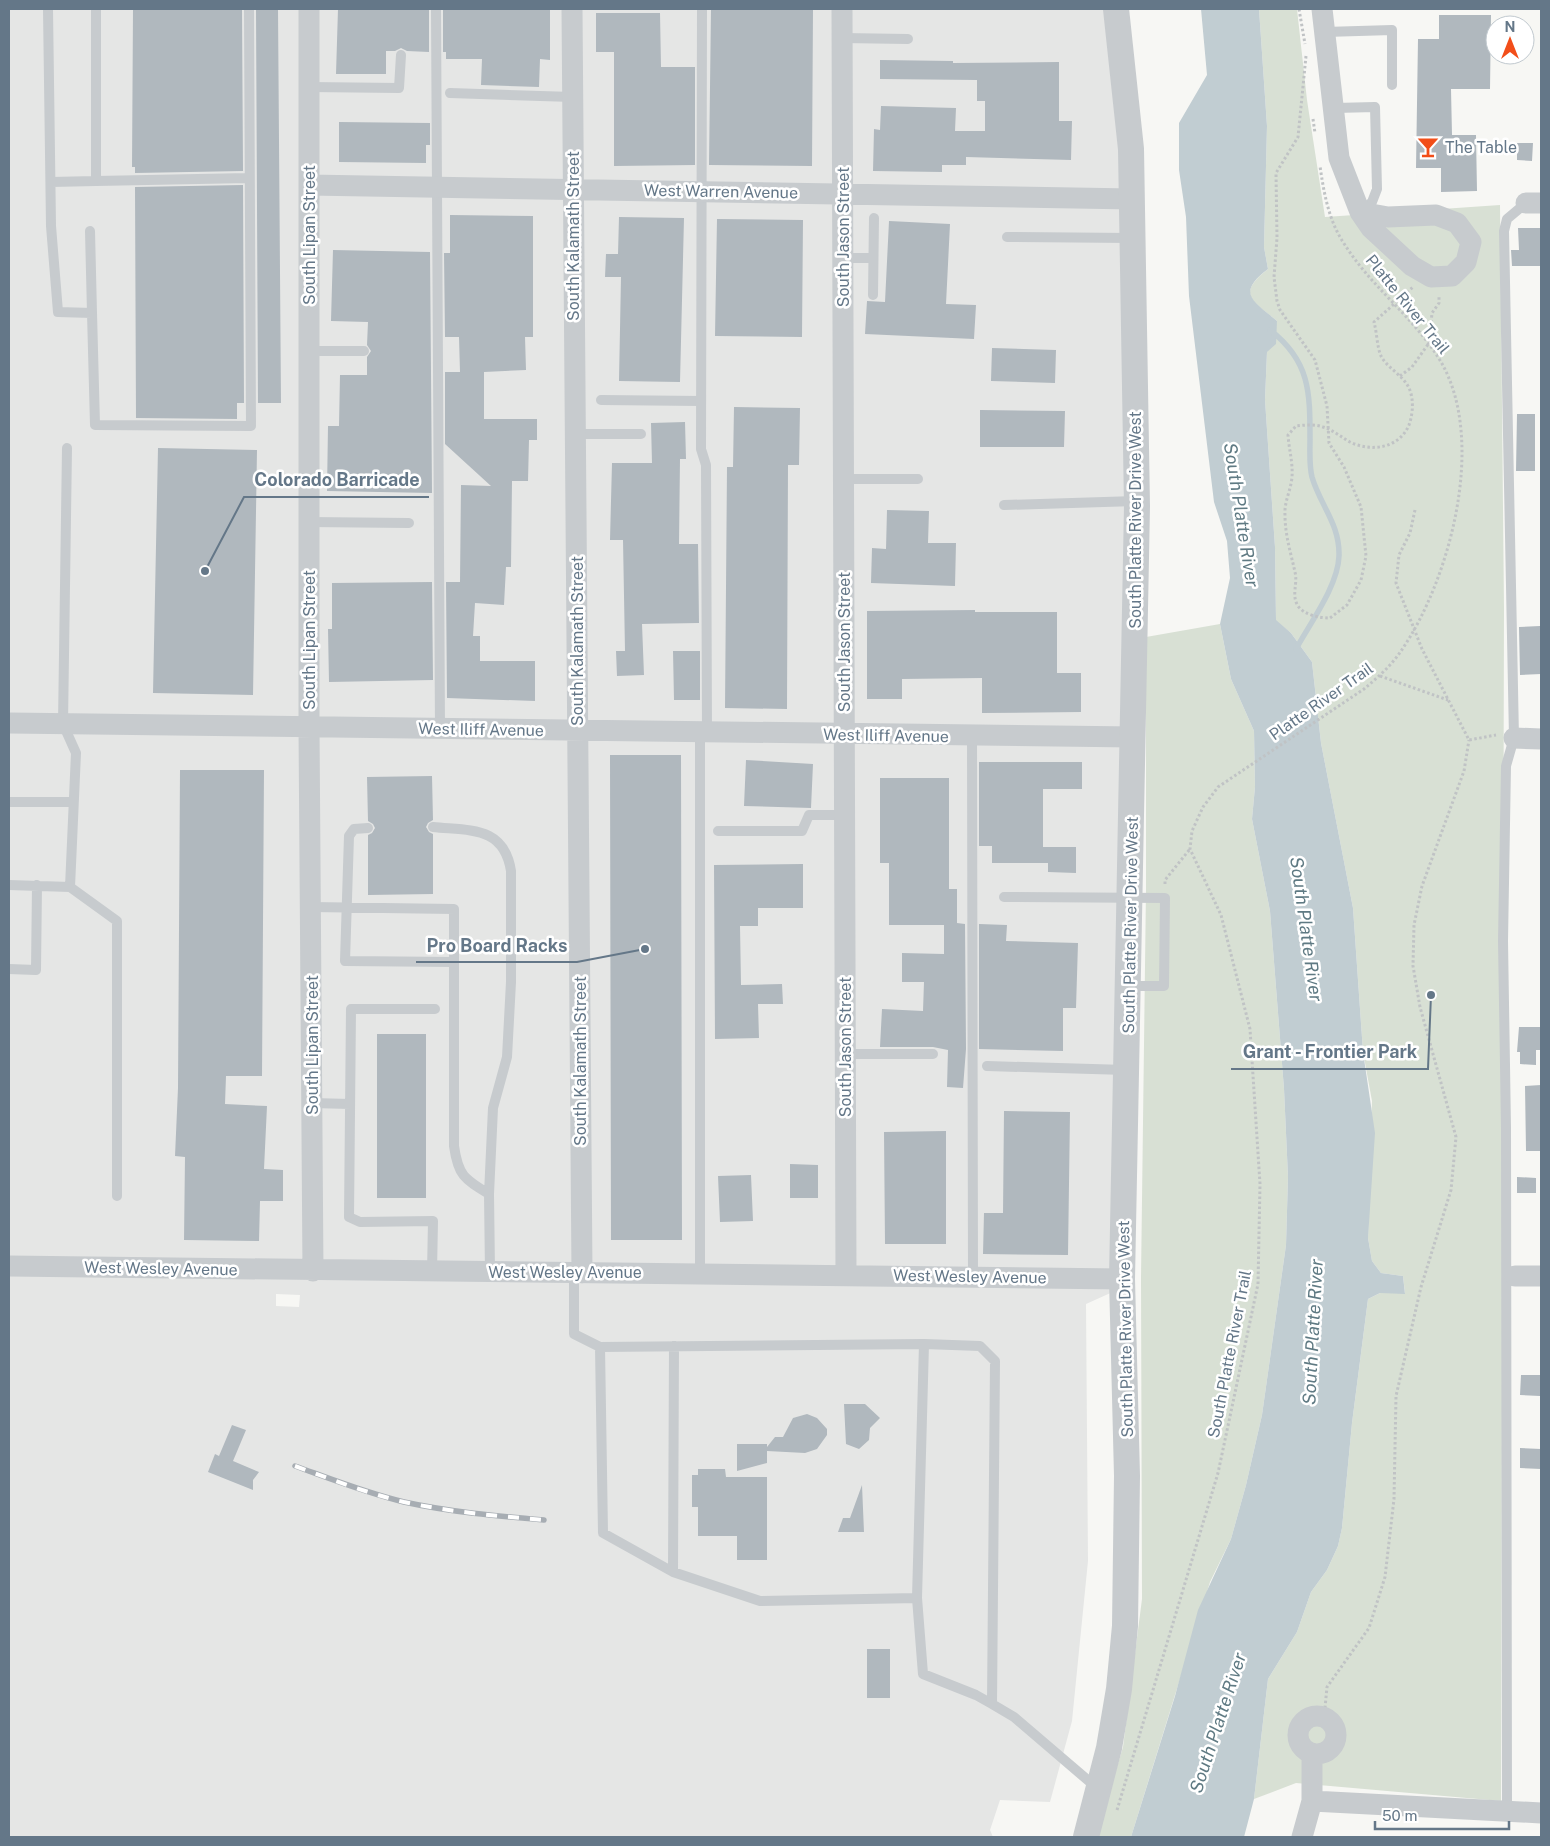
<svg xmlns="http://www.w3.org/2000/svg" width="1550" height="1846" font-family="'Public Sans',sans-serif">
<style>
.built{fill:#e5e6e5;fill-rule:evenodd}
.green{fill:#d8e0d4}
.water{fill:#c1cdd2}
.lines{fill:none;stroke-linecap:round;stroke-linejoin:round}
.stream{stroke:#c1cdd2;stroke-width:5.5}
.building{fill:#b0b8be}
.path{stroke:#c0c3c5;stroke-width:3;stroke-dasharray:2.5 2.5;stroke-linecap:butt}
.service{stroke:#c7cbce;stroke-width:10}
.minor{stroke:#c7cbce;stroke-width:21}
.tertiary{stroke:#c7cbce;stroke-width:26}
.rail-casing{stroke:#a7adb3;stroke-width:5.5}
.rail{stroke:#fff;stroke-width:4;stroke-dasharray:11;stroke-linecap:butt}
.labels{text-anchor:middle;stroke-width:5;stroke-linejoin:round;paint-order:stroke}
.poi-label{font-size:16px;fill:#647788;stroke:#fff;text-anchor:start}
.street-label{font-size:16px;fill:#647788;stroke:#fff}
.water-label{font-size:18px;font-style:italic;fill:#5f7a83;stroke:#fff}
.leader{fill:none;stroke:#647788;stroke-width:2}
.callout-dot{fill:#647788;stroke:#fff;stroke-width:2}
.callout-label{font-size:18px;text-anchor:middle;font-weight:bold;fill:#647788;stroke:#fff;stroke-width:5;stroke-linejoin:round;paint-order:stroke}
</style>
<rect width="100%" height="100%" fill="#f7f7f4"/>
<path class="built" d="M 9,9 L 1119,9 L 1135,1282 L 1086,1304 L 1088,1561 L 1072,1721 L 1050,1802 L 1000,1800 L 990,1830 L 993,1837 L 9,1837 ZM 276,1294 L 300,1295 L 299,1307 L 276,1306 Z"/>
<path class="green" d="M 1259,9 L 1297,9 L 1307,100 L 1325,217 L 1500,205 L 1504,608 L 1501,1801 L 1296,1783 L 1254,1799 L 1268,1679 L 1297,1632 L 1311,1592 L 1327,1570 L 1338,1546 L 1342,1528 L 1352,1423 L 1368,1299 L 1380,1293 L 1405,1293 L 1403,1276 L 1381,1273 L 1372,1261 L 1368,1238 L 1372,1101 L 1363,1052 L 1353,908 L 1321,743 L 1312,662 L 1291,633 L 1276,621 L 1275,547 L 1265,400 L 1267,352 L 1277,321 C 1253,301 1235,295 1268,269 L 1264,247 L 1267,126 Z
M 1220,624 L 1231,679 L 1254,731 L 1255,787 L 1252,819 L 1270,911 L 1284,1089 L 1288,1177 L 1286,1245 L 1262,1415 L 1246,1485 L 1231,1539 L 1210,1582 L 1131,1837 L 1096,1837 L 1123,1747 L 1142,1599 L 1141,1278 L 1146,889 L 1146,637 Z"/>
<path class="water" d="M 1201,9 L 1259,9 L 1267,126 L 1264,247 L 1268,269 C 1235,294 1254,301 1277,321 L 1276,344 L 1267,352 L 1265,400 L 1275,547 L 1276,620 L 1291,633 L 1312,662 L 1321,743 L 1353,908 L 1363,1052 L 1375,1133 L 1368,1238 L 1372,1261 L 1381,1273 L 1403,1276 L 1405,1294 L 1380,1293 L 1368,1299 L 1352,1423 L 1342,1528 L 1338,1546 L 1327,1570 L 1311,1592 L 1297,1632 L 1268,1679 L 1254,1799 L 1244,1837 L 1131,1837 L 1175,1696 L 1198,1610 L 1231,1539 L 1246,1485 L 1262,1415 L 1286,1245 L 1288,1177 L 1284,1089 L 1270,911 L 1252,819 L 1255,787 L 1254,731 L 1231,679 L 1220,624 L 1230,578 L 1227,541 L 1214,502 L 1189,296 L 1186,217 L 1179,170 L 1179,123 L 1207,75 Z"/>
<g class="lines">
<path class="stream" d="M 1270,330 C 1310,361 1310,392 1310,439 C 1310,451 1309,465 1312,477 C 1320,505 1340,524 1339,556 C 1338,586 1310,623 1296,649"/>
</g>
<path class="building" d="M 133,9 L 242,9 L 243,171 L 135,173 L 135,167 L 132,167 Z
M 256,9 L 278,9 L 281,403 L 258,403 Z
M 338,9 L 429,9 L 429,52 L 407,51 L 401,48 L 395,51 L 386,51 L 386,74 L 336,74 Z
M 443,9 L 550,9 L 550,60 L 540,59 L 539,87 L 481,85 L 482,59 L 446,59 L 446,52 L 443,52 Z
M 711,9 L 813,9 L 812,166 L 709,165 Z
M 596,13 L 660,13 L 661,67 L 695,67 L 695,165 L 614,166 L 614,52 L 596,52 Z
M 1439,15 L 1491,15 L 1490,89 L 1451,89 L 1452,135 L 1476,135 L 1477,191 L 1441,192 L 1441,168 L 1416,168 L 1418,39 L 1439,39 Z
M 880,60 L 953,61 L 953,63 L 1059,62 L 1059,121 L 1072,121 L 1071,160 L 966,157 L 966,165 L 942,165 L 942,172 L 873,171 L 874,129 L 880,130 L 881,106 L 956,108 L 955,131 L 985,131 L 985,101 L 977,101 L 977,80 L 880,79 Z
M 339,122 L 430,123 L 430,145 L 426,145 L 426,163 L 339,162 Z
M 1517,143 L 1533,143 L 1532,161 L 1517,160 Z
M 243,185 L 244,403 L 237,403 L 237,419 L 136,418 L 135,187 Z
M 450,215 L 533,216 L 533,337 L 525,337 L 526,370 L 484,372 L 484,419 L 537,419 L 537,440 L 529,440 L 528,481 L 512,481 L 511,567 L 506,567 L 504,605 L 475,603 L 473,636 L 480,636 L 480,661 L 535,661 L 535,701 L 447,698 L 446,582 L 460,582 L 461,485 L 491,486 L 445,444 L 445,372 L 460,372 L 459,337 L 445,337 L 444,253 L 450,253 Z
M 619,217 L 684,218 L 680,382 L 619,381 L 621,277 L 605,277 L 606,254 L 618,254 Z
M 717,219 L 803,220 L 802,337 L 715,336 Z
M 889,221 L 950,224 L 946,304 L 976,305 L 974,339 L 865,334 L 867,301 L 885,302 Z
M 1518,228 L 1541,228 L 1541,266 L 1512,266 L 1511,250 L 1519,250 Z
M 333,250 L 430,252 L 432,493 L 327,491 L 328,426 L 339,426 L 340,375 L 367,375 L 367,357 L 371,351 L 367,345 L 368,322 L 331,321 Z
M 992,348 L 1056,350 L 1055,383 L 991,381 Z
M 734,407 L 800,408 L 799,465 L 788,465 L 787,709 L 725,708 L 727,467 L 733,467 Z
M 980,410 L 1065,411 L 1064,447 L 980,447 Z
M 1517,414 L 1535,414 L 1535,471 L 1516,471 Z
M 685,422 L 686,459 L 680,459 L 679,544 L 698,544 L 699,623 L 642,624 L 644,675 L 617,676 L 616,651 L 625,651 L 623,540 L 610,540 L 612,463 L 652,463 L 651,423 Z
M 158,448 L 257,450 L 253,695 L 153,693 Z
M 887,510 L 929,511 L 928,543 L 956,543 L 955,586 L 871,583 L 872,548 L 886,549 Z
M 432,582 L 433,680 L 329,682 L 328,629 L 332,629 L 332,583 Z
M 975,610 L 975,612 L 1057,612 L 1057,673 L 1081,673 L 1081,712 L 982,713 L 982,678 L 902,679 L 902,699 L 867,699 L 867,611 Z
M 1540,626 L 1541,674 L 1520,675 L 1519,627 Z
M 673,651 L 700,651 L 700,700 L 674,700 Z
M 610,755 L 681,755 L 682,1240 L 611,1240 Z
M 746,760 L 813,764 L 811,808 L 744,806 Z
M 979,762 L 1082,762 L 1082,789 L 1043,789 L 1043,847 L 1076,847 L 1076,873 L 1048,872 L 1048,863 L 992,863 L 992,846 L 979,846 Z
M 180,770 L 264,770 L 262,1076 L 226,1076 L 225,1104 L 267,1106 L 264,1169 L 283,1170 L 283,1201 L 260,1201 L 259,1241 L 184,1240 L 185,1157 L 175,1156 L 178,1088 Z
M 432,776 L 433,820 L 428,823 L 426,827 L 429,832 L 433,834 L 433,894 L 368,895 L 368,835 L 372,833 L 375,828 L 373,824 L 368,821 L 367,777 Z
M 880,778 L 949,778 L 949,889 L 957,889 L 957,923 L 965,924 L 966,1049 L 963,1088 L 947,1087 L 948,1050 L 933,1047 L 880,1047 L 882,1009 L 923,1011 L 924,982 L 902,982 L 902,953 L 944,954 L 944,925 L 889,925 L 889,863 L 880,863 Z
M 803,864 L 803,908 L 758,908 L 758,926 L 740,926 L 741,985 L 782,984 L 783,1004 L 758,1004 L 759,1038 L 715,1039 L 714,865 Z
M 979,924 L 1007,925 L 1006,941 L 1078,943 L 1076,1008 L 1063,1008 L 1063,1051 L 979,1049 Z
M 1519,1027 L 1541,1027 L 1541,1050 L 1536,1050 L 1536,1065 L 1520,1064 L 1520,1052 L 1517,1052 Z
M 377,1034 L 426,1034 L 426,1198 L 377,1198 Z
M 1541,1085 L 1541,1151 L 1526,1151 L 1525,1086 Z
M 1004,1111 L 1070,1112 L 1068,1255 L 983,1254 L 984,1213 L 1003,1213 Z
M 946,1131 L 946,1244 L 885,1244 L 884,1132 Z
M 790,1164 L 818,1165 L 818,1198 L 790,1198 Z
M 751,1175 L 753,1221 L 720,1222 L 718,1176 Z
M 1517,1177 L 1536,1178 L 1536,1193 L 1517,1193 Z
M 1521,1375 L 1541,1375 L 1540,1396 L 1520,1395 Z
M 844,1404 L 865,1404 L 880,1418 L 870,1428 L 869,1440 L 859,1449 L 846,1444 Z
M 807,1414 L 817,1418 L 827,1429 L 827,1435 L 817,1449 L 805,1453 L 767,1451 L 767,1463 L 737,1471 L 737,1444 L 767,1444 L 767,1447 L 775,1437 L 783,1437 L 793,1418 Z
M 232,1425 L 246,1430 L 233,1461 L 259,1472 L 253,1480 L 253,1490 L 208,1472 L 215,1454 L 219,1456 Z
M 1520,1448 L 1541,1449 L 1541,1469 L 1520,1468 Z
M 698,1469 L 725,1469 L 726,1477 L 767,1477 L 767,1560 L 737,1560 L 737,1536 L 698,1536 L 698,1507 L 692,1507 L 692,1475 L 698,1475 Z
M 862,1485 L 864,1532 L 838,1532 L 843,1518 L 850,1518 Z
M 867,1649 L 890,1649 L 890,1698 L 867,1698 Z"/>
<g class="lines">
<path class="path" d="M 1299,9 L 1305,44
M 1306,56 L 1298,137 L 1276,173 L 1277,238 L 1274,277 L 1277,301 L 1280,310 L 1315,360 L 1327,406 L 1329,443 L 1344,467 L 1361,507 L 1366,556 L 1361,580 L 1347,605 L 1330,618 C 1320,618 1304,615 1298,606 C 1291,595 1298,584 1295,572 C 1291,554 1285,535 1285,515 C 1284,502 1291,490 1292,477 C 1293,462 1289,450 1288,435 L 1296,426 C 1305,425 1315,424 1323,427 C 1333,430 1341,437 1350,442 C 1370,452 1399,449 1409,425 C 1413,414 1414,399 1409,388 C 1403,375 1387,368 1381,356 C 1377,347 1377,333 1374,322 L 1413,287
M 1313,119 L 1315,133
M 1400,376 L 1412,367 L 1429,343 L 1432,313 L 1439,303 L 1439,295
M 1415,510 L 1410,533 L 1399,555 L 1396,583 L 1422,649 L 1469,740 L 1496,735
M 1380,676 L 1448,700
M 1165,884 L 1165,880 L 1190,849
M 1324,1718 L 1327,1687 L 1369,1628 L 1385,1577 L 1394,1499 L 1396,1396 L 1421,1287 L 1451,1190 L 1456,1137 L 1420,1007 L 1413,966 L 1414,925 L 1422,886 L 1464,771 L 1469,740
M 1117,1810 L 1218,1473 L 1258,1284 L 1260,1184 L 1250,1029 L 1221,915 L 1190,849 L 1192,831 L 1203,807 L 1218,787 L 1364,689 C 1377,678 1391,666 1401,651 C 1450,580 1487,441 1441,362 C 1415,318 1372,288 1345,245 C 1329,222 1324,194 1320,166"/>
<path class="service" d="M 48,9 L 51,226 L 58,312 L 92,313 L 95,425 L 251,426 L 249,9
M 96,9 L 96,181 L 249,178
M 436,9 L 440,729
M 702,9 L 701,449 L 706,465 L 707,732
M 1325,32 L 1392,30 L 1392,85
M 842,38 L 908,39
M 309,87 L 399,88 L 401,55
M 450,93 L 573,97
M 1335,108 L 1375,107 L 1377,189 L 1372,202 L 1361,211
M 51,182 L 96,181
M 90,231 L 92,313
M 1007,237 L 1131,238
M 843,258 L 873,258
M 873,295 L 874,218
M 309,351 L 364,351
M 601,400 L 701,401
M 575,434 L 641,434
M 67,448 L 63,724 L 76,753 L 70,887 L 117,921 L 117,1196
M 844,479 L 918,479
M 1004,505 L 1136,501
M 309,522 L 409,523
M 972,735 L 973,1276
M 9,802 L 73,802
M 433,827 C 470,831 504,826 511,871 L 511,982 L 507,1057 L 493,1108 L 489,1194
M 368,828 L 354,829 L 349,836 L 345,961 L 454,962
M 718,831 L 802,831 L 809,815 L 845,815
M 9,885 L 70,887
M 1004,897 L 1165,898 L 1164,986 L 1129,986
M 311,907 L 454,909 L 454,1146 C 458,1175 464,1179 489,1194 L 490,1272
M 9,969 L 36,970 L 37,885
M 845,1054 L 933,1054
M 987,1066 L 1126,1070
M 312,1103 L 350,1104
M 432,1272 L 433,1221 L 360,1222 L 349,1217 L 351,1009 L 435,1009
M 574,1273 L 574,1334 L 600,1347 L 924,1344 L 917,1598 L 760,1601 L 673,1572 L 603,1533 L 600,1347
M 700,1273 L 700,732
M 673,1572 L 674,1346
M 917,1598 L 923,1674 L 976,1695 L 992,1704 L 995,1361 L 980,1346 L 924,1344
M 992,1704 L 1014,1717 L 1097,1788
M 1507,1811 L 1506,1127 L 1503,941 L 1506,766 L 1514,738 L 1504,231 L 1507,219 L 1526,203"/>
<path class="minor" d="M 309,9 L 309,727 L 313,1271
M 572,9 L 582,1273
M 842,9 L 846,1275
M 1322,9 L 1339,158 L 1360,212 L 1371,228 L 1412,266 L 1431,277 L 1452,276 L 1466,262 L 1471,242 L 1457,223 L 1436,215 L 1388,217 L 1360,212
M 309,185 L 1133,199
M 1526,203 L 1541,203
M 9,723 L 1134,737
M 1514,738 L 1541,739
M 9,1266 L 1122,1279
M 1515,1276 L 1541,1276
M1298 1735a19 19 0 1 1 38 0a19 19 0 1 1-38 0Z
M 1312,1801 L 1541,1813
M 1302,1837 L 1312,1801 L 1312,1753"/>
<path class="tertiary" d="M 1086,1837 L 1109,1748 L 1119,1689 L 1125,1626 L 1127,1476 L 1122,1279 L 1137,506 L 1131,149 L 1116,9"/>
<g class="rail-casing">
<path id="rail" d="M 295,1466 C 331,1479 366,1493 404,1502 C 450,1512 497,1516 544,1520"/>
</g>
<use href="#rail" class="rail"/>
</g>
<defs>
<g id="bar-bare" transform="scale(1.725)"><path d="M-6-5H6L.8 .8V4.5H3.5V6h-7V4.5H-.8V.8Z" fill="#f24e19" stroke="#fff" stroke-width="2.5" paint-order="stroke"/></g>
</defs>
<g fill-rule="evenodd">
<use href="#bar-bare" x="1428" y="147"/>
</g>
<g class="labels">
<g class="poi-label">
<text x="1445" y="153">The Table</text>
</g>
<g class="street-label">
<text transform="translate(721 191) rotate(1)" y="6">West Warren Avenue</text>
<text transform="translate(309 235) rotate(-90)" y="6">South Lipan Street</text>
<text transform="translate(573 236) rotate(-90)" y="6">South Kalamath Street</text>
<text transform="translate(843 237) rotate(-90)" y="6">South Jason Street</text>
<text transform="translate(1408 304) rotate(51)" y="6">Platte River Trail</text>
<text transform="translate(1135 520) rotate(-90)" y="6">South Platte River Drive West</text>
<text transform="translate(309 640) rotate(-90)" y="6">South Lipan Street</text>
<text transform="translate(577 641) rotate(-90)" y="6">South Kalamath Street</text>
<text transform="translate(844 642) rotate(-90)" y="6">South Jason Street</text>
<text transform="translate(1321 701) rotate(-35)" y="6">Platte River Trail</text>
<text transform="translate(481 729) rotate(1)" y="6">West Iliff Avenue</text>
<text transform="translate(886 735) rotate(1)" y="6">West Iliff Avenue</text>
<text transform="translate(1130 925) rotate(-89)" y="6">South Platte River Drive West</text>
<text transform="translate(312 1045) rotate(-90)" y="6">South Lipan Street</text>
<text transform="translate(845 1047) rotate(-90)" y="6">South Jason Street</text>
<text transform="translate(580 1061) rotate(-90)" y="6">South Kalamath Street</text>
<text transform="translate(161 1268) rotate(1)" y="6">West Wesley Avenue</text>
<text x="565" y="1278">West Wesley Avenue</text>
<text transform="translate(970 1276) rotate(1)" y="6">West Wesley Avenue</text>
<text transform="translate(1125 1329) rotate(-91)" y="6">South Platte River Drive West</text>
<text transform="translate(1229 1354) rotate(-79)" y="6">South Platte River Trail</text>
</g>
<g class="water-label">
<text transform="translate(1241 515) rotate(81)" y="6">South Platte River</text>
<text transform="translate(1306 929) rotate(82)" y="6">South Platte River</text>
<text transform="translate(1313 1332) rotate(-87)" y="6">South Platte River</text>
<text transform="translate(1218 1723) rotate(-72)" y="6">South Platte River</text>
</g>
</g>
<path class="leader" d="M205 571L244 497H429M645 949L577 962H416M1431 995L1428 1069H1231"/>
<g class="callout-dot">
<circle cx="205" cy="571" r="5"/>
<circle cx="645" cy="949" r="5"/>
<circle cx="1431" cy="995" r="5"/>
</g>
<g class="callout-label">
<text x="337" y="486">Colorado Barricade</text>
<text x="497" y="952">Pro Board Racks</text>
<text x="1330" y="1058">Grant - Frontier Park</text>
</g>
<rect width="1550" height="1846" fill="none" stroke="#647788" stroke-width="20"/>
<g transform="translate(1510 40)"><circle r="24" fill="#ffffff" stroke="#c1c9cf"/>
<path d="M0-4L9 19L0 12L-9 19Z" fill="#f24e19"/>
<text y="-8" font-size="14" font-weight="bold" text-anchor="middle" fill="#647788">N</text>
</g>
<path d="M1375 1821v8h134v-8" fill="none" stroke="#647788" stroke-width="2.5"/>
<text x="1382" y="1821" font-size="15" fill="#647788" stroke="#ffffff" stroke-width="4" paint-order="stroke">50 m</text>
</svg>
